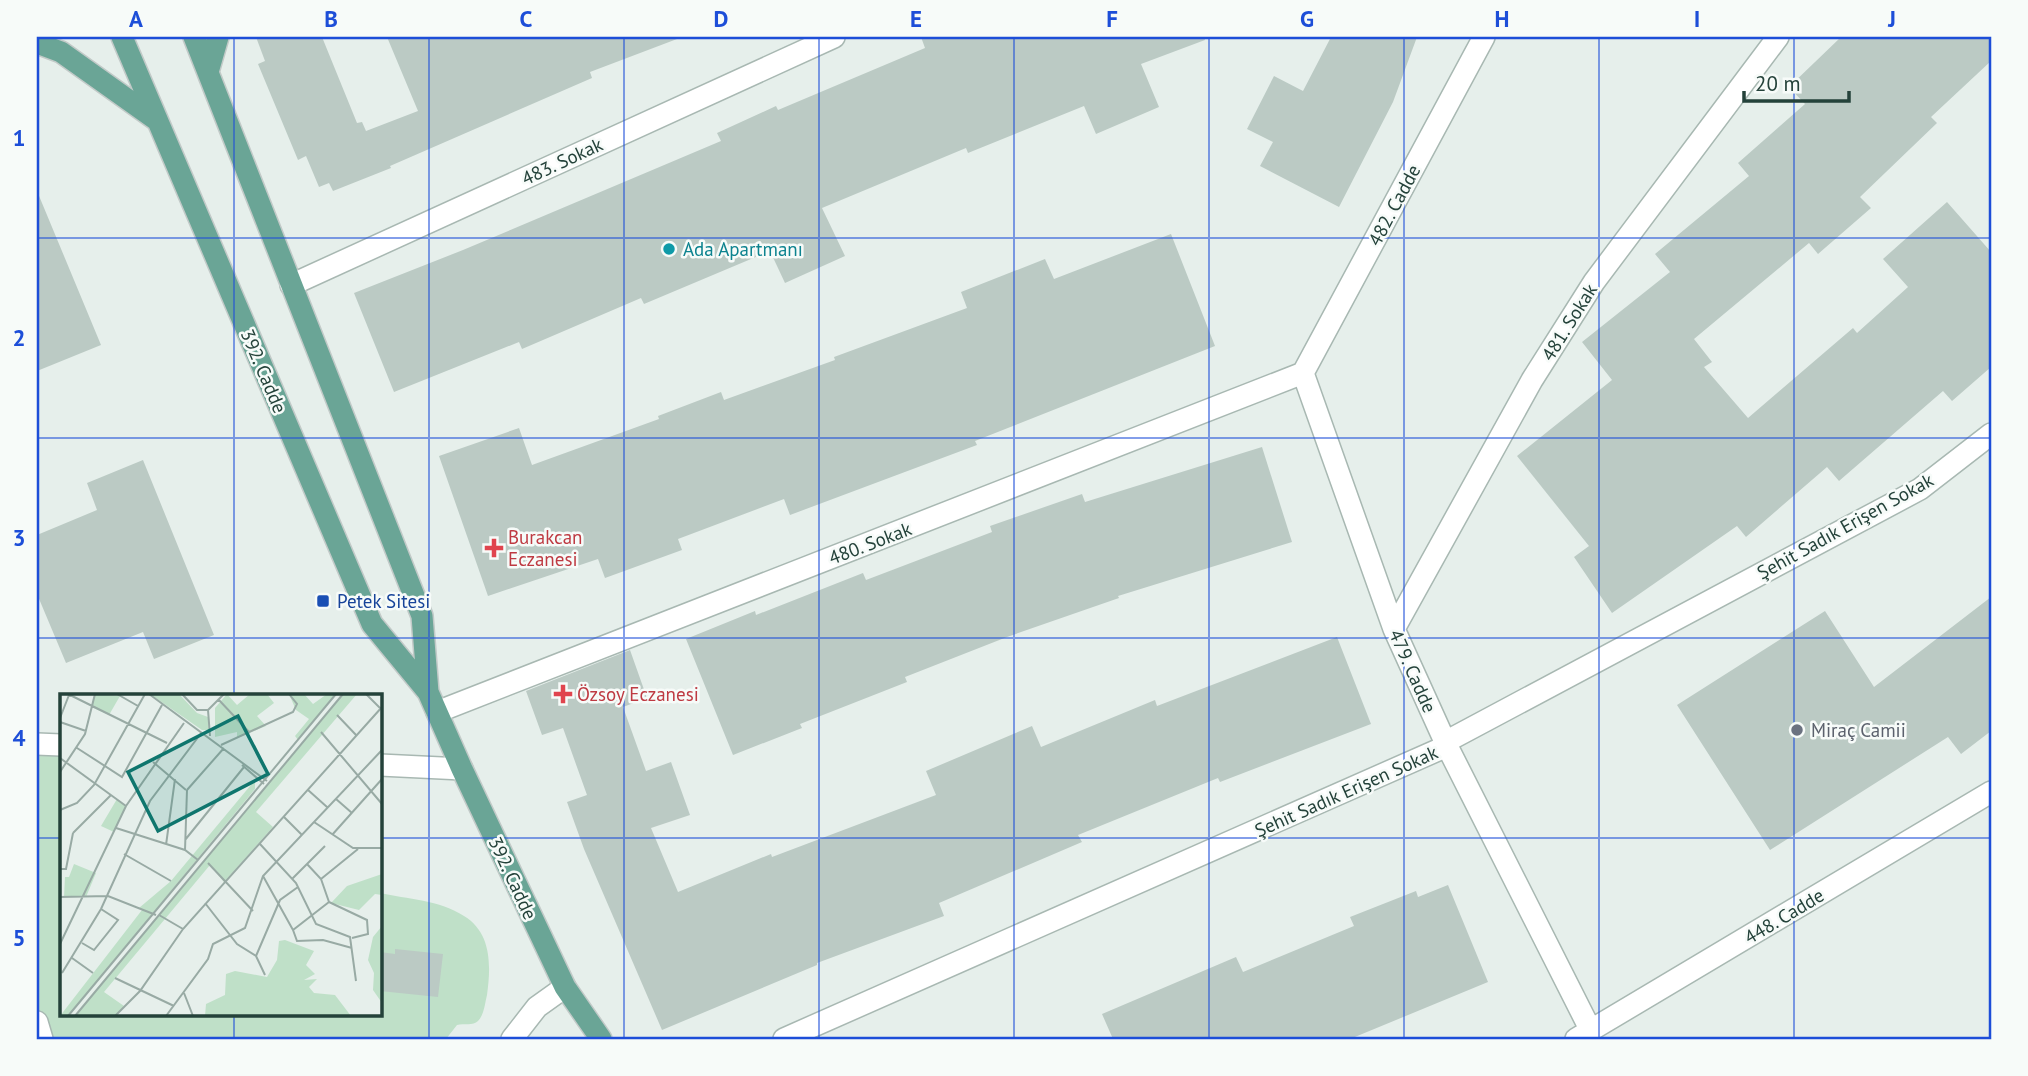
<svg xmlns="http://www.w3.org/2000/svg" width="2028" height="1076" font-family="'PT Sans',sans-serif">
<style>
.green{fill:#bfe0c8}
.building{fill:#bbcac4}
.lines{fill:none;stroke-linecap:round;stroke-linejoin:round}
.minor-casing{stroke:#a8b8b2;stroke-width:24}
.major-casing{stroke:#c2cac8;stroke-width:24}
.minor{stroke:#fff;stroke-width:21}
.major{stroke:#6aa596;stroke-width:21}
.grid{fill:none;stroke:#1d4ed8;stroke-width:2;stroke-opacity:0.55}
.culture-dot{fill:#0f9aa8;stroke:#f7fbf9;stroke-width:2.5}
.health-dot{fill:#e0444e;stroke:#f7fbf9;stroke-width:2.5}
.transit-dot{fill:#1a4fb4;stroke:#f7fbf9;stroke-width:2.5}
.worship-dot{fill:#6b7280;stroke:#f7fbf9;stroke-width:2.5}
.labels{text-anchor:middle;stroke-width:5;stroke-linejoin:round;paint-order:stroke}
.street-label{font-size:19px;fill:#24423a;stroke:#f7fbf9}
.culture-label{font-size:19px;fill:#0d838f;stroke:#f7fbf9;text-anchor:start}
.health-label{font-size:19px;fill:#be3a42;stroke:#f7fbf9;text-anchor:start}
.transit-label{font-size:19px;fill:#164399;stroke:#f7fbf9;text-anchor:start}
.worship-label{font-size:19px;fill:#5b616d;stroke:#f7fbf9;text-anchor:start}
.inset-road{fill:none;stroke:#98aaa4;stroke-width:2}
.view{fill:#0f766e;fill-opacity:0.15;stroke:#0f766e;stroke-width:3.5}
.inset-edge{fill:none;stroke:#24423a;stroke-width:3.5}
.neatline{fill:none;stroke:#1d4ed8;stroke-width:2.5}
.grid-label{font-size:23px;text-anchor:middle;font-weight:bold;fill:#1d4ed8}
</style>
<rect width="100%" height="100%" fill="#e6efeb"/>
<path class="green" d="M 37,744 L 61,745 L 61,1015 L 380,1015 L 380,893 C 407,899 440,900 464,916 C 492,933 491,966 487,995 C 485,1003 484,1015 478,1021 C 473,1026 464,1023 457,1025 L 446,1039 L 37,1039 Z"/>
<path class="building" d="M 256,37 L 322,37 L 357,123 L 362,122 L 366,131 L 418,111 L 387,37 L 676,37 L 677,39 L 590,72 L 592,78 L 390,166 L 391,168 L 333,191 L 329,183 L 319,187 L 306,156 L 298,160 L 258,64 L 265,61 Z
M 921,37 L 1204,37 L 1205,40 L 1141,64 L 1159,107 L 1096,134 L 1084,106 L 968,153 L 966,148 L 822,208 L 845,256 L 785,283 L 770,251 L 644,304 L 641,298 L 522,349 L 519,342 L 394,392 L 354,293 L 463,250 L 721,141 L 717,133 L 776,106 L 778,110 L 925,48 Z
M 1331,37 L 1417,37 L 1393,102 L 1339,207 L 1260,166 L 1273,142 L 1247,129 L 1274,76 L 1303,91 Z
M 1841,37 L 1991,37 L 1991,61 L 1931,117 L 1937,123 L 1860,197 L 1871,208 L 1818,254 L 1809,243 L 1694,339 L 1712,362 L 1704,367 L 1748,418 L 1853,328 L 1857,333 L 1908,287 L 1883,259 L 1947,202 L 1991,252 L 1991,367 L 1952,401 L 1943,391 L 1839,481 L 1827,467 L 1746,537 L 1737,526 L 1612,613 L 1574,557 L 1589,546 L 1517,456 L 1612,380 L 1582,342 L 1670,272 L 1655,254 L 1749,176 L 1738,163 L 1805,104 L 1789,87 Z
M 37,191 L 101,345 L 37,371 Z
M 1171,234 L 1215,346 L 975,441 L 977,445 L 790,515 L 784,499 L 678,539 L 682,550 L 605,578 L 598,559 L 488,596 L 439,456 L 519,428 L 532,465 L 659,419 L 658,416 L 721,392 L 724,400 L 835,360 L 834,357 L 967,308 L 961,292 L 1045,259 L 1054,279 Z
M 1262,447 L 1292,542 L 1118,596 L 1119,598 L 1007,637 L 905,677 L 907,682 L 800,724 L 802,728 L 733,755 L 686,639 L 755,611 L 756,615 L 863,573 L 866,580 L 992,532 L 990,526 L 1082,494 L 1085,502 Z
M 143,460 L 214,635 L 154,659 L 143,632 L 66,663 L 37,594 L 37,535 L 97,510 L 87,483 Z
M 1991,597 L 1991,731 L 1961,754 L 1948,737 L 1770,850 L 1677,705 L 1825,611 L 1874,687 Z
M 1337,637 L 1371,724 L 1220,782 L 1218,778 L 1078,835 L 1082,842 L 939,903 L 944,916 L 817,963 L 817,965 L 662,1030 L 584,849 L 567,802 L 587,795 L 563,728 L 542,735 L 526,691 L 630,650 L 647,698 L 623,707 L 646,771 L 671,762 L 690,815 L 651,828 L 678,892 L 771,854 L 772,857 L 936,795 L 926,771 L 1032,726 L 1041,747 L 1155,700 L 1157,706 Z
M 1448,885 L 1488,982 L 1350,1039 L 1113,1039 L 1102,1014 L 1236,957 L 1243,972 L 1354,926 L 1350,917 L 1416,891 L 1418,897 Z
M 395,949 L 443,954 L 438,997 L 380,991 L 380,952 L 395,954 Z"/>
<g class="lines">
<g class="minor-casing">
<path id="minor" d="M 291,285 L 834,37
M 1303,373 L 1394,629 L 1447,746 L 1591,1031
M 1303,373 L 1484,37
M 1394,629 L 1532,380 L 1594,282 L 1778,37
M 437,712 L 1303,373
M 37,744 L 61,745
M 380,765 L 462,769
M 37,1022 L 42,1039
M 512,1039 L 537,1007 L 565,987
M 784,1039 L 1447,746 L 1451,739 L 1920,489 L 1991,434
M 1576,1039 L 1991,792"/>
</g>
<g class="major-casing">
<path id="major" d="M 122,37 L 372,624 L 428,692 L 462,769 L 565,987 L 601,1039
M 194,37 L 422,616 L 428,692
M 37,43 L 61,52 L 155,119
M 208,72 L 218,37"/>
</g>
<use href="#minor" class="minor"/>
<use href="#major" class="major"/>
</g>
<path class="grid" d="M 234,37 L 234,696M 429,37 L 429,1039M 624,37 L 624,1039M 819,37 L 819,1039M 1014,37 L 1014,1039M 1209,37 L 1209,1039M 1404,37 L 1404,1039M 1599,37 L 1599,1039M 1794,37 L 1794,1039M 37,238 L 1991,238M 37,438 L 1991,438M 37,638 L 1991,638M 37,838 L 61,838M 380,838 L 1991,838M 234,1015 L 234,1039"/>
<circle class="culture-dot" cx="669" cy="249" r="7"/>
<g class="health-dot">
<path d="M490.5 537.5h7v7h7v7h-7v7h-7v-7h-7v-7h7z"/>
<path d="M559.5 683.5h7v7h7v7h-7v7h-7v-7h-7v-7h7z"/>
</g>
<rect class="transit-dot" x="316" y="594" width="14" height="14" rx="3.5"/>
<circle class="worship-dot" cx="1797" cy="730" r="7"/>
<g class="labels">
<g class="street-label">
<text transform="translate(562 161) rotate(-25)" y="7">483. Sokak</text>
<text transform="translate(1394 205) rotate(-62)" y="7">482. Cadde</text>
<text transform="translate(1569 322) rotate(-58)" y="7">481. Sokak</text>
<text transform="translate(264 371) rotate(67)" y="7">392. Cadde</text>
<text transform="translate(1845 526) rotate(-29)" y="7">Şehit Sadık Erişen Sokak</text>
<text transform="translate(870 543) rotate(-21)" y="7">480. Sokak</text>
<text transform="translate(1413 671) rotate(66)" y="7">479. Cadde</text>
<text transform="translate(1346 791) rotate(-24)" y="7">Şehit Sadık Erişen Sokak</text>
<text transform="translate(513 878) rotate(65)" y="7">392. Cadde</text>
<text transform="translate(1784 916) rotate(-31)" y="7">448. Cadde</text>
</g>
<g class="culture-label">
<text x="683" y="256">Ada Apartmanı</text>
</g>
<g class="health-label">
<text x="508" y="544">Burakcan<tspan x="508" dy="22">Eczanesi</tspan></text>
<text x="577" y="701">Özsoy Eczanesi</text>
</g>
<g class="transit-label">
<text x="337" y="608">Petek Sitesi</text>
</g>
<g class="worship-label">
<text x="1811" y="737">Miraç Camii</text>
</g>
</g>
<g transform="translate(60 694)">
<rect width="322" height="322" fill="#e6efeb"/>
<path d="M 35,0 L 60,2 L 49,21 L 31,13 ZM 90,0 L 119,0 L 137,19 L 148,23 L 149,36 L 142,36 ZM 167,0 L 177,11 L 190,0 L 207,0 L 214,9 L 197,22 L 206,32 L 177,44 L 177,38 L 155,43 L 155,14 ZM 229,0 L 244,0 L 253,10 L 267,0 L 276,0 L 238,46 L 235,42 L 249,25 L 236,16 ZM 283,0 L 297,0 L 196,118 L 213,133 L 164,188 L 150,171 L 44,298 L 64,312 L 55,322 L 15,322 ZM 195,86 L 195,95 L 8,322 L 0,322 L 82,216 L 79,214 L 111,187 ZM 57,105 L 66,112 L 54,138 L 41,132 ZM 14,170 L 36,179 L 26,203 L 4,203 L 5,183 L 9,183 ZM 322,180 L 322,201 L 315,200 L 299,216 L 271,209 L 287,192 ZM 322,232 L 322,309 L 313,296 L 314,279 L 308,266 L 313,243 ZM 225,246 L 254,257 L 246,271 L 255,280 L 244,286 L 257,285 L 249,293 L 254,299 L 275,301 L 291,322 L 145,322 L 146,310 L 165,301 L 166,280 L 175,277 L 207,283 L 217,266 L 219,247 Z" fill="#bfe0c8"/>
<path class="inset-road" d="M 8,0 L 107,49M 57,0 L 78,12M 89,0 L 207,87M 122,0 L 137,16 L 148,16M 306,0 L 321,15M 158,5 L 190,39M 148,16 L 150,42M 148,16 L 164,0M 277,21 L 297,42M 0,24 L 9,1M 0,28 L 26,37M 261,38 L 322,110M 161,51 L 233,18 L 237,10 L 229,0M 17,54 L 62,83 L 102,11M 0,64 L 66,112M 93,68 L 126,96M 182,71 L 204,90M 0,78 L 25,40 L 35,0M 127,96 L 164,54M 248,96 L 267,113M 276,105 L 292,119M 0,116 L 17,109 L 34,91 L 85,0M 223,122 L 242,141M 254,128 L 293,154 L 322,154M 56,134 L 125,156 L 138,166M 13,139 L 51,101M 272,141 L 322,85M 125,146 L 184,73M 200,150 L 236,189 L 256,230 L 290,243 L 296,287M 106,151 L 115,85M 125,156 L 127,96M 64,160 L 111,187M 148,169 L 193,217M 247,170 L 261,185 L 269,208M 0,175 L 6,175 L 13,139M 203,182 L 233,236 L 269,208M 232,185 L 265,152M 261,185 L 298,155M 0,203 L 48,202 L 96,221M 269,208 L 307,226 L 308,240 L 292,244M 145,209 L 177,250 L 196,262 L 205,281M 99,221 L 123,235M 233,236 L 237,247 L 263,246 L 292,254M 22,249 L 34,256 L 58,226 L 41,215M 0,250 L 66,112 L 124,29M 196,262 L 220,206 L 238,193M 12,264 L 33,279M 2,279 L 41,215 L 90,107 L 142,38M 55,284 L 114,312M 124,299 L 133,322M 8,322 L 276,0M 15,322 L 283,0M 55,322 L 80,297 L 123,235 L 322,13M 106,322 L 148,265 L 153,250 L 185,234 L 203,182 L 322,56"/>
<path class="view" d="M 178,22 L 208,80 L 98,137 L 68,78 Z"/>
<rect width="322" height="322" class="inset-edge"/>
</g>
<rect width="2028" height="1076" fill="none" stroke="#f7fbf9" stroke-width="77"/>
<path d="M1744 91v10h105v-10" fill="none" stroke="#24423a" stroke-width="3.5"/>
<text x="1755" y="91" font-size="21" fill="#24423a" stroke="#f7fbf9" stroke-width="5" paint-order="stroke">20 m</text>
<rect x="38" y="38" width="1952" height="1000" class="neatline"/>
<g class="grid-label">
<text x="136" y="27">A</text>
<text x="331" y="27">B</text>
<text x="526" y="27">C</text>
<text x="721" y="27">D</text>
<text x="916" y="27">E</text>
<text x="1112" y="27">F</text>
<text x="1307" y="27">G</text>
<text x="1502" y="27">H</text>
<text x="1697" y="27">I</text>
<text x="1892" y="27">J</text>
<text x="19" y="146">1</text>
<text x="19" y="346">2</text>
<text x="19" y="546">3</text>
<text x="19" y="746">4</text>
<text x="19" y="946">5</text>
</g>
</svg>
